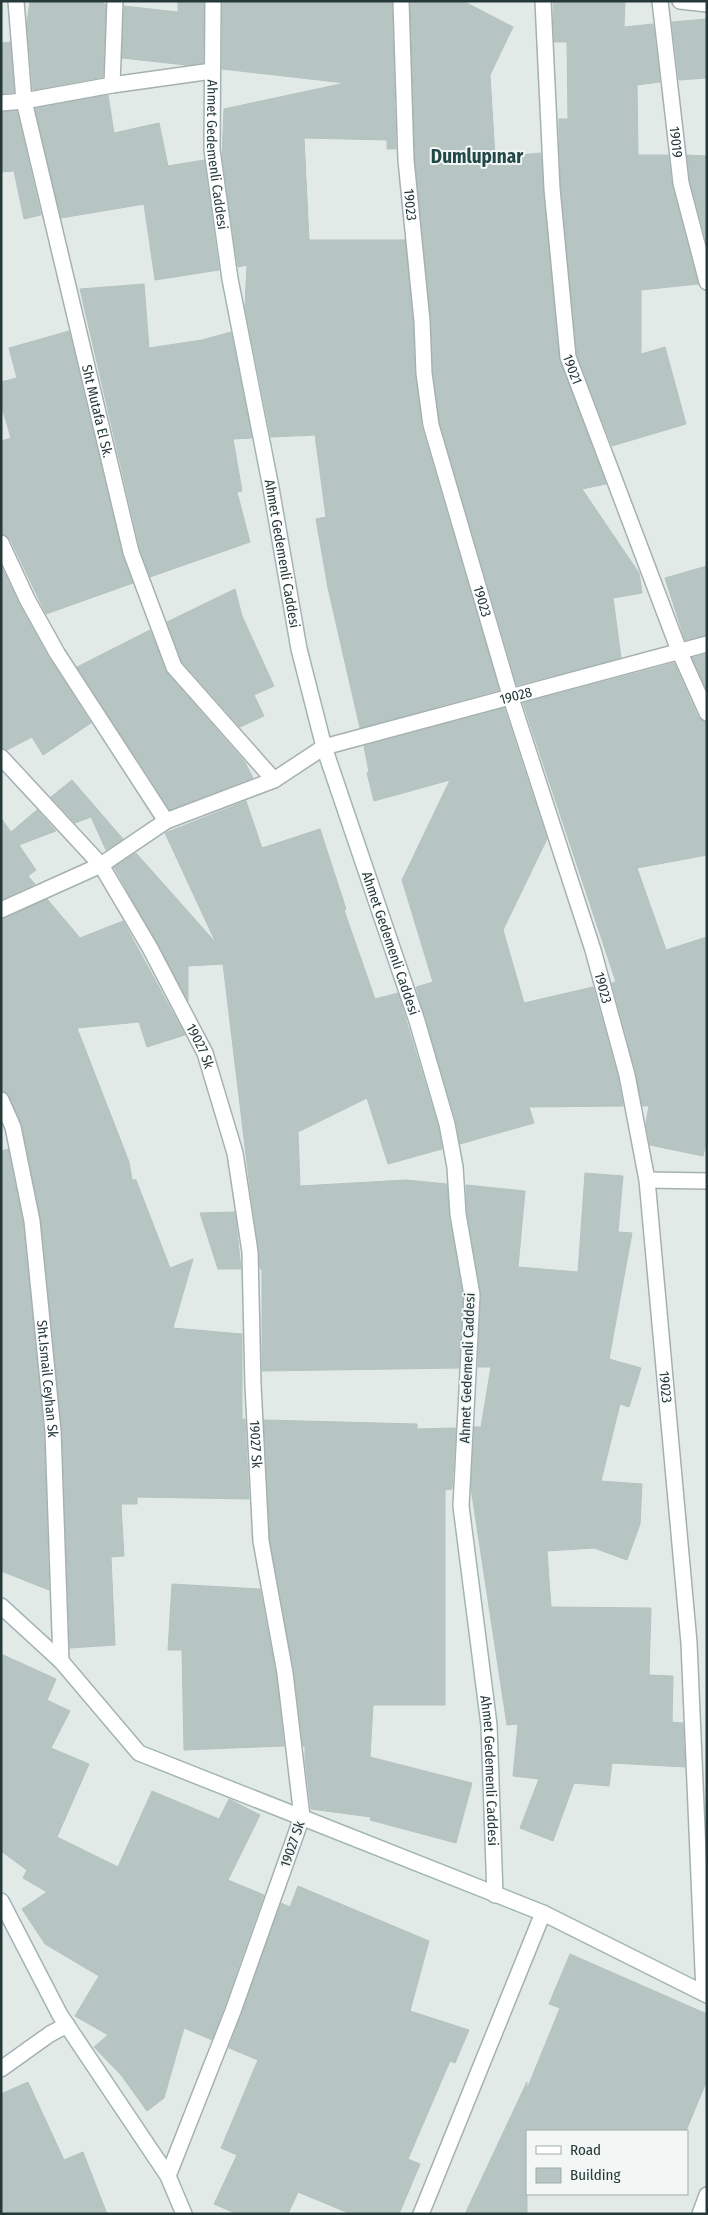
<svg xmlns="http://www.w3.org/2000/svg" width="708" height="2215" font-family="'Fira Sans Condensed',sans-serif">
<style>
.building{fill:#b7c5c2;stroke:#b5c3c0}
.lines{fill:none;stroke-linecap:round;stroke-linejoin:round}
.street-casing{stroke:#a5b1b0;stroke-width:18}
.secondary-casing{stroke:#a2b5b2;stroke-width:18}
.street{stroke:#fff;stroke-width:15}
.secondary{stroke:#fff;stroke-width:15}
.labels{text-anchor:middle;stroke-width:4;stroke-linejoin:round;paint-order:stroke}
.street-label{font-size:14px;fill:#243938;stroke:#f2f7f6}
.district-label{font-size:19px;font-weight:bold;fill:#224947;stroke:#f2f7f6}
</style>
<rect width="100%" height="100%" fill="#e2eae8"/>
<path class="building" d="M 30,1 L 104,1 L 103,4 L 106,4 L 103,77 L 33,90 L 27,22 Z
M 178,1 L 204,1 L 203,63 L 186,65 L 122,58 L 124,6 L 178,12 Z
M 222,1 L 392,1 L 396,149 L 387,149 L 387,140 L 304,138 L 309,240 L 405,240 L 413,322 L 415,374 L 422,428 L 499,690 L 360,728 L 328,588 L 316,519 L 326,517 L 315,435 L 271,437 L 245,307 L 247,265 L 238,267 L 222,157 L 224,109 L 345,83 L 222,69 Z
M 410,1 L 463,1 L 513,27 L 490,75 L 495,157 L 541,153 L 559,358 L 606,484 L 582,489 L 639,573 L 642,593 L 613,598 L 621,658 L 517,685 L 440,423 L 433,372 L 431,320 L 415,159 Z
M 553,1 L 625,1 L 624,27 L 653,24 L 660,82 L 637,85 L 638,155 L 668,155 L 672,185 L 698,284 L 641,290 L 641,354 L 665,347 L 686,424 L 612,446 L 577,355 L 561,188 L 559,130 L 559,119 L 568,119 L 567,42 L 554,42 Z
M 707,19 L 707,78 L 679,80 L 672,22 Z
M 10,42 L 14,92 L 1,94 L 1,43 Z
M 108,95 L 114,133 L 159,123 L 168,166 L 204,160 L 219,270 L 155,280 L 144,204 L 61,218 L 35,108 Z
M 17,111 L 41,215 L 24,219 L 14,171 L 1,172 L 1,112 Z
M 687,155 L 707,156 L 707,244 L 690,181 Z
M 144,284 L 149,348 L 202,340 L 231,332 L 252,438 L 233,439 L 242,491 L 237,492 L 250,542 L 150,577 L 140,549 L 80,289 Z
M 69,331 L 122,554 L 133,583 L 46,614 L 10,539 L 1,534 L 1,441 L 11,438 L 1,404 L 1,382 L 17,378 L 9,348 Z
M 1,566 L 19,604 L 49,658 L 91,723 L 43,755 L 32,737 L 7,750 L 1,748 Z
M 707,566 L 707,635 L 685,640 L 665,578 Z
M 235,589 L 242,616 L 274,686 L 254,695 L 264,716 L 240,727 L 182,662 L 167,622 Z
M 150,630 L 167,673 L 245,762 L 253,778 L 170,810 L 77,667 Z
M 707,654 L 707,690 L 692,658 Z
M 674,663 L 698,717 L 707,722 L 707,855 L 637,868 L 666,950 L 707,937 L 707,1138 L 703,1156 L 650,1145 L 646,1123 L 649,1106 L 642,1106 L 636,1073 L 612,983 L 616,982 L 523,703 Z
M 504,708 L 547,839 L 503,930 L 524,1003 L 593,987 L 618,1077 L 623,1106 L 529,1107 L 534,1123 L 460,1144 L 456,1121 L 416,987 L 433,982 L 402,880 L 450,780 L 374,801 L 367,773 L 369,772 L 364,746 Z
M 72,780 L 123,839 L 106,850 L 91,817 L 75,823 L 51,797 Z
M 246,801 L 262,848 L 320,829 L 346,909 L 344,910 L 375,999 L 398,993 L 438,1126 L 442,1149 L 388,1164 L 367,1098 L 298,1132 L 300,1186 L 406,1180 L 447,1184 L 449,1216 L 463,1296 L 459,1368 L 262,1371 L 262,1269 L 260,1269 L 259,1251 L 250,1188 L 223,964 L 188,966 L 188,1001 L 114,867 L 136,853 L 216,943 L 165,833 Z
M 37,810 L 56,831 L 19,845 L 36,870 L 28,876 L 35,884 L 1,900 L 1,818 L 11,832 Z
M 47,899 L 80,938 L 123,921 L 185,1035 L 147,1047 L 139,1022 L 77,1028 L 129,1162 L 132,1180 L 136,1180 L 170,1268 L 193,1259 L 173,1328 L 242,1334 L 242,1419 L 245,1419 L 249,1499 L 137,1497 L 137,1504 L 121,1504 L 124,1556 L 111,1557 L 115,1645 L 70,1648 L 62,1431 L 41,1220 L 22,1125 L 9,1096 L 1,1091 L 1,919 Z
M 8,1149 L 23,1222 L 44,1432 L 49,1590 L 1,1571 L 1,1151 Z
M 585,1173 L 623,1176 L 618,1232 L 632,1233 L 609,1359 L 641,1368 L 629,1407 L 620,1404 L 601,1481 L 642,1484 L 640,1524 L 627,1560 L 594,1548 L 547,1551 L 551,1607 L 651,1608 L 649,1675 L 673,1676 L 672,1722 L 683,1723 L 685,1767 L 612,1763 L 609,1786 L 574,1783 L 553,1841 L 520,1828 L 539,1779 L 513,1776 L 518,1724 L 507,1725 L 471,1488 L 474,1427 L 481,1427 L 491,1367 L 478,1367 L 481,1294 L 467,1213 L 466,1185 L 525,1191 L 518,1267 L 578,1272 Z
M 235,1212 L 241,1269 L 218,1269 L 200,1213 Z
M 264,1420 L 417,1424 L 417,1429 L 456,1428 L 452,1489 L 445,1490 L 445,1705 L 373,1705 L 370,1757 L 472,1783 L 456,1843 L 370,1820 L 371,1817 L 311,1809 L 305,1760 L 305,1746 L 303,1746 L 294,1671 L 270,1540 Z
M 172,1584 L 260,1589 L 276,1674 L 284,1746 L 184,1750 L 182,1650 L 168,1650 Z
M 1,1654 L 56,1679 L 47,1700 L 70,1711 L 51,1748 L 89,1764 L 57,1837 L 118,1867 L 152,1791 L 219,1819 L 229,1799 L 260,1815 L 228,1880 L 264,1895 L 224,2008 L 212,2040 L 184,2028 L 164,2098 L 147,2111 L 121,2075 L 94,2047 L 108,2035 L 75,2016 L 99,1976 L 45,1944 L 22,1909 L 47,1892 L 23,1878 L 27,1870 L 1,1851 Z
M 298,1886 L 429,1941 L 410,2011 L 469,2030 L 455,2063 L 450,2061 L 408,2159 L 420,2164 L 399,2214 L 351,2214 L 298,2192 L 288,2214 L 237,2214 L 214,2204 L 237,2155 L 221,2148 L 258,2060 L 229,2048 L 281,1903 L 290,1907 Z
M 570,1954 L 707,2014 L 707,2080 L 686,2131 L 527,2131 L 527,2214 L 465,2214 L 527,2082 L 527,2089 L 560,2008 L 549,2004 Z
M 28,2082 L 64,2160 L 83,2152 L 107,2214 L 1,2214 L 1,2094 Z"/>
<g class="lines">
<g class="street-casing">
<g id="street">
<path id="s1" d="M 16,1 L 24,101 L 131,552 L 174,667 L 274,780"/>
<path id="s2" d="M 401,1 L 406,160 L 422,321 L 424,373 L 431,425 L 510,695 L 593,950 L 627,1075 L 647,1180 L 689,1643 L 704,1993"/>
<path id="s3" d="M 543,1 L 552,189 L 568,357 L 680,653 L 707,713"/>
<path id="s4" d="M 660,1 L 681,183 L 707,282"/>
<path d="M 680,1 L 707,4"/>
<path d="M 112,85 L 115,1"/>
<path d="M 1,103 L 24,101 L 112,85 L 212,71"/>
<path d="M 1,543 L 27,599 L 57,653 L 166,821"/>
<path id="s5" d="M 1,757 L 101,865 L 150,948 L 205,1053 L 235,1153 L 250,1252 L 253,1385 L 261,1541 L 285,1673 L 302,1817 L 233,2011 L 168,2176"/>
<path id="s6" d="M 1,910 L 101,865 L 166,821 L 274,780 L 324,747 L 707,644"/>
<path id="s7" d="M 1,1100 L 13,1127 L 32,1221 L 53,1431 L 61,1661"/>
<path d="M 647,1180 L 707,1181"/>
<path d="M 1,2069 L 50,2034 L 67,2025"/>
<path d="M 421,2214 L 543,1913"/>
<path d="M 700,2214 L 707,2195"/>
</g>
</g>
<g class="secondary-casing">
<g id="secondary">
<path id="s8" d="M 213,1 L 212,150 L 230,279 L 271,488 L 299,649 L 324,747 L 417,1021 L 447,1124 L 455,1167 L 458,1214 L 472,1295 L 461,1506 L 489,1725 L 495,1895"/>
<path d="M 1,1606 L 61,1661 L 139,1753 L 543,1913 L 707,1995"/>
<path d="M 1,1901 L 60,2015 L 168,2176 L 184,2214"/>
</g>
</g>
<use href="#street" class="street"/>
<use href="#secondary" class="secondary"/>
</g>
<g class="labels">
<g class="street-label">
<text dy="5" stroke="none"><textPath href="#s4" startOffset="142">19019</textPath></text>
<text dy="5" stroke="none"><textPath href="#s8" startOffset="154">Ahmet Gedemenli Caddesi</textPath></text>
<text dy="5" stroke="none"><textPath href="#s2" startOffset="204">19023</textPath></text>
<text dy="5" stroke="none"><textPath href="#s3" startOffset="370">19021</textPath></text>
<text dy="5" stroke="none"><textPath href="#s1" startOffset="419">Sht Mutafa El Sk.</textPath></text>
<text dy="5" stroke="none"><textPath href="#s8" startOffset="559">Ahmet Gedemenli Caddesi</textPath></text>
<text dy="5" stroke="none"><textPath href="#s2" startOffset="609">19023</textPath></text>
<text dy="5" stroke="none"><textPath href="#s6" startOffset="562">19028</textPath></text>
<text dy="5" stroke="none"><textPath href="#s8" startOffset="964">Ahmet Gedemenli Caddesi</textPath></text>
<text dy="5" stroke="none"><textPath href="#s2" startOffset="1014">19023</textPath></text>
<text dy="5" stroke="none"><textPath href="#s5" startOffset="354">19027 Sk</textPath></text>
<text transform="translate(467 1368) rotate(-88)" y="5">Ahmet Gedemenli Caddesi</text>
<text dy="5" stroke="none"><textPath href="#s7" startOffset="284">Sht.Ismail Ceyhan Sk</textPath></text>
<text dy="5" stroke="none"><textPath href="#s2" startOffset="1419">19023</textPath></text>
<text dy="5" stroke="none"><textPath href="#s5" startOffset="759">19027 Sk</textPath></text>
<text dy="5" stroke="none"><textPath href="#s8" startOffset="1804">Ahmet Gedemenli Caddesi</textPath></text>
<text transform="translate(292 1844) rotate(-71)" y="5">19027 Sk</text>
</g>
<g class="district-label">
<text x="477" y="163">Dumlupınar</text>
</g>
</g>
<rect width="708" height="2215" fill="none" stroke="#243938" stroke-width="5"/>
<rect x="526" y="2130" width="162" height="65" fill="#f2f7f6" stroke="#a0abaa"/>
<rect x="536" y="2146" width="25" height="8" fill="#ffffff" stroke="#a0abaa"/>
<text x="570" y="2155" font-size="15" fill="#243938">Road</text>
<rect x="536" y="2168" width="25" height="15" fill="#b7c5c2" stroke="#a0abaa"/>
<text x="570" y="2180" font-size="15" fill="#243938">Building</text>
</svg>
